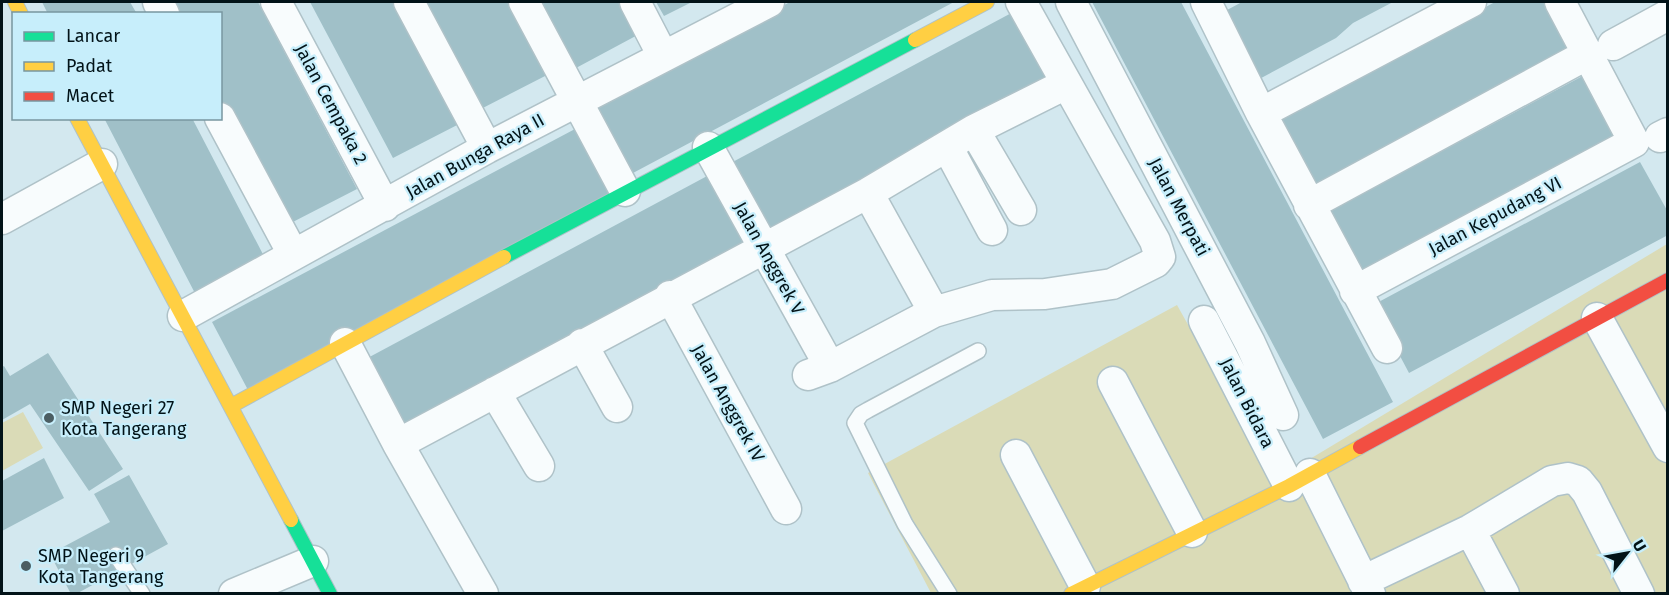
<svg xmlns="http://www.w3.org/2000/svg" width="1669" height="595" font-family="'Fira Sans',sans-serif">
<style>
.green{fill:#dadbb7}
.building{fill:#a0c0c8}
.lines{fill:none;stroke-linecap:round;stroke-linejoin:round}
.lane-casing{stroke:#afc2c8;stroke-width:18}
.street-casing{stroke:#afc2c8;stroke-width:33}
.fast-casing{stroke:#afc2c8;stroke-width:16}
.slow-casing{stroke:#afc2c8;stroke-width:16}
.jam-casing{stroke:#afc2c8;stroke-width:16}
.lane{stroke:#f8fcfd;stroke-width:15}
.street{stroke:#f8fcfd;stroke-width:30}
.fast{stroke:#16e098;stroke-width:14}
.slow{stroke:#ffcf43;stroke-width:14}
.jam{stroke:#f24e42;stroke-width:14}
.poi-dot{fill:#4b5e63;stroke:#c7eefb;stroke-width:2}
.labels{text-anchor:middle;stroke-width:4.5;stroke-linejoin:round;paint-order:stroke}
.street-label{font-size:18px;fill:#021318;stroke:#c7eefb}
.poi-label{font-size:18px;fill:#021318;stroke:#c7eefb;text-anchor:start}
</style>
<rect width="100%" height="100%" fill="#d3e8ef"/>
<path class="green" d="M 1667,244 L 1667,593 L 931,593 L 868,473 L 1177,305 L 1275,480 Z
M 23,412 L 43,448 L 2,471 L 2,423 Z"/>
<path class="building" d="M 42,2 L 130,2 L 137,14 L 48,14 Z
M 169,2 L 258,2 L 357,189 L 287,225 L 220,98 L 220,14 L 175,14 Z
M 310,2 L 399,2 L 463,122 L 393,158 Z
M 419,2 L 508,2 L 547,75 L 477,111 Z
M 541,2 L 630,2 L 645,31 L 576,68 Z
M 656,2 L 692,2 L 664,16 Z
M 790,2 L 954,2 L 633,173 L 596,105 Z
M 1092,2 L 1181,2 L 1393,402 L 1323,439 Z
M 1242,2 L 1393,2 L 1353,23 L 1336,38 L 1250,84 L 1214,17 Z
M 1495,2 L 1556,2 L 1579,44 L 1312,187 L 1275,119 Z
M 1017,10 L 1054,77 L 764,232 L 727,165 Z
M 1592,71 L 1628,139 L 1361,282 L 1324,214 Z
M 104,118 L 192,118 L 267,262 L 198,299 Z
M 575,129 L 611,196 L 248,390 L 212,322 Z
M 1640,162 L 1668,212 L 1668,235 L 1409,373 L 1373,305 Z
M 709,175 L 746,243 L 399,429 L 362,361 Z
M 48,353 L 123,469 L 89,491 L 30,404 L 2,420 L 2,367 L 4,366 L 10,376 Z
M 44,458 L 64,498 L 2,531 L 2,481 Z
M 129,475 L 168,544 L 76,594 L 71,594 L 50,554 L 110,522 L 94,494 Z"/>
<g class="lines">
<g class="lane-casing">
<path id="lane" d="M 116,555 L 142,594
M 949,594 L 905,524 L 855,423 L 861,414 L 868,410 L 978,351"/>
</g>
<g class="street-casing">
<path id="street" d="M 158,2 L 164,14
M 276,2 L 385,206
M 409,2 L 487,148
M 524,2 L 625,191
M 635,2 L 663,56
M 1071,2 L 1250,343 L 1283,415
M 1206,2 L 1261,113 L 1387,348
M 1613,45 L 1668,15
M 1261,113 L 1471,2
M 220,118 L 293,254
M 974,130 L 1021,210
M 1660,137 L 1668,133
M 708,147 L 830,367
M 948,148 L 992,230
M 868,193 L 934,312
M 1309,205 L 1588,54
M 2,219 L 102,164
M 1355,291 L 1634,142 L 1560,2
M 670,296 L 786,509
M 183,316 L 487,148 L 769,2
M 1597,318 L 1668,447
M 1204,321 L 1289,486
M 345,343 L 398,444 L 483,594
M 582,344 L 617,407
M 808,375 L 830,367 L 934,312 L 992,295 L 1045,294 L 1112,284 L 1156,262 L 1160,257 L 1155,241 L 1021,2
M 1113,382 L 1192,532
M 495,392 L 539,466
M 398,444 L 868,193 L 974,130 L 1066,84
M 1016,455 L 1085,586
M 1310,474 L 1370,594
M 1470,530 L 1504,594
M 1363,581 L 1470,530 L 1552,481 L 1568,478 L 1578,481 L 1587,492 L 1639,594
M 234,594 L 313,561"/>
</g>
<g class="fast-casing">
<path id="fast" d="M 504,257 L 915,40
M 291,520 L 330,594"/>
</g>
<g class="slow-casing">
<path id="slow" d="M 15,2 L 21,14
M 915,40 L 987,2
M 77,118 L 291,520
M 231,406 L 504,257
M 1071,594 L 1289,486 L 1360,447"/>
</g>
<g class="jam-casing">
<path id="jam" d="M 1360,447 L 1668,280"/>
</g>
<use href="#lane" class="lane"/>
<use href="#street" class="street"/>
<use href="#fast" class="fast"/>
<use href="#slow" class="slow"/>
<use href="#jam" class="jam"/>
</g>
<g class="poi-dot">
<circle cx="49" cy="418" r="6"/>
<circle cx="26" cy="566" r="6"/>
</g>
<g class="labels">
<g class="street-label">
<text transform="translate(331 104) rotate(62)" y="6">Jalan Cempaka 2</text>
<text transform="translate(475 156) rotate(-29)" y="6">Jalan Bunga Raya II</text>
<text transform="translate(1179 207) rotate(62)" y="6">Jalan Merpati</text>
<text transform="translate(1495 216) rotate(-28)" y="6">Jalan Kepudang VI</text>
<text transform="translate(769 258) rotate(61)" y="6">Jalan Anggrek V</text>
<text transform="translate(728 403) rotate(61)" y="6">Jalan Anggrek IV</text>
<text transform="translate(1247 403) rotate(63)" y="6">Jalan Bidara</text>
</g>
<g class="poi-label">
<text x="61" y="414">SMP Negeri 27<tspan x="61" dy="21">Kota Tangerang</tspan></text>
<text x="38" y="562">SMP Negeri 9<tspan x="38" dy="21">Kota Tangerang</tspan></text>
</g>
</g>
<rect width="1669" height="595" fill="none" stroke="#021318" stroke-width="6"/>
<rect x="12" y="12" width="210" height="108" fill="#c7eefb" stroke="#7896a0" stroke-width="1.5"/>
<rect x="24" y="32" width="30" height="9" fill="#16e098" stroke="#7896a0" stroke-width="1.5"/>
<text x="66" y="42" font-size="18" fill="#021318">Lancar</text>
<rect x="24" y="62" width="30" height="9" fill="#ffcf43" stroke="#7896a0" stroke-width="1.5"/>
<text x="66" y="72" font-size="18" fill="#021318">Padat</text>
<rect x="24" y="92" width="30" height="9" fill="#f24e42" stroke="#7896a0" stroke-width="1.5"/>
<text x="66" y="102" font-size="18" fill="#021318">Macet</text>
<g transform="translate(1627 553) rotate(59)" stroke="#c7eefb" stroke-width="4.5" paint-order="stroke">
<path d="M0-4.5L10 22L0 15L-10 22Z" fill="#021318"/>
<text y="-9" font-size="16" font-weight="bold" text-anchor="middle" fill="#021318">U</text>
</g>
</svg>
